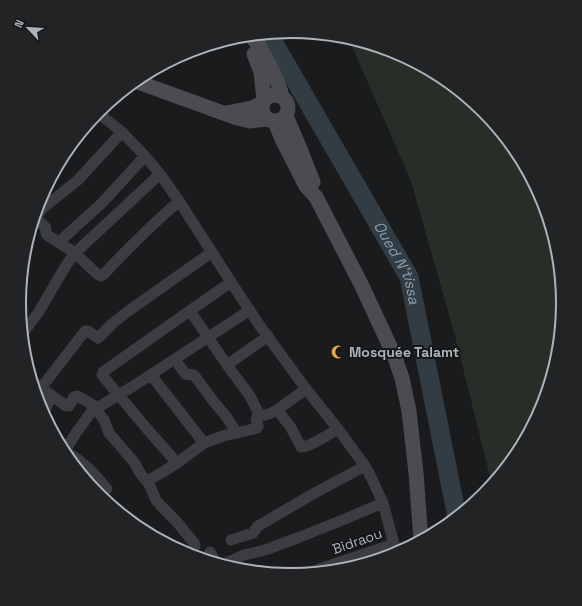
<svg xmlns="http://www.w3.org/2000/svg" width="582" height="606" font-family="'Space Grotesk',sans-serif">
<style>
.green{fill:#272e27}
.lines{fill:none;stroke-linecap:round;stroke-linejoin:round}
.river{stroke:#333c42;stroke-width:19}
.minor{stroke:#3c3d41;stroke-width:11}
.secondary{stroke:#4a4c51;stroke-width:15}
.labels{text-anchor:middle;stroke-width:4;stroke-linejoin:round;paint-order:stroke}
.poi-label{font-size:14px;font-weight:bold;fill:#aeb3bb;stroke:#151617;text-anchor:start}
.street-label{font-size:14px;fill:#aeb3bb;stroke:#151617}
.water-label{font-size:15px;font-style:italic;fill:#89a1b2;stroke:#151617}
.rim{fill:none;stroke:#aeb3bb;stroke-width:2}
</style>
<rect width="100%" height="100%" fill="#1a1b1c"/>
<path class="green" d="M 348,37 L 395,52 L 442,77 L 483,111 L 517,152 L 542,199 L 558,250 L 563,303 L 558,356 L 542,407 L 517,454 L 492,485 L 455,336 L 411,181 Z"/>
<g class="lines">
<path class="river" id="s1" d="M 268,33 L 409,277 L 457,517"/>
<path class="minor" d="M 97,112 L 122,132 L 145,156 L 160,174 L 179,201 L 231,282 L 260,326 L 306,389 L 338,429 L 365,466 L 371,477 L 383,503 L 394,544 L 395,554
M 35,217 L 46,228 L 46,233 L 47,235 L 75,253 L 97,274 L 101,276 L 104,274 C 128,248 153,224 179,201
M 34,218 L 43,208 L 78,180 L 122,132
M 59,242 L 102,203 L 145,156
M 190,311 L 227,365 L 250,396 L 260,416
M 22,334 L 38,313 L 67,264 L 75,253 L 160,174
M 175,359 L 185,374 C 188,376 191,373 194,375 L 214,402 L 225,415 L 237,433
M 227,365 L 268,336
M 151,375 L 204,443
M 32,381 L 66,406 L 69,406 L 74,397 L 77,396 L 81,398 L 93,405 L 95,408 L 104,420 L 109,433 L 134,462 L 140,473 L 149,484 L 156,500 L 161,506 L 177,522 L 194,543 L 195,546 L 190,553 L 192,556
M 41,388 L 85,331 L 88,331 L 98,338 L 112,324 L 127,312 L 212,252
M 277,410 L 290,426 L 301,447 C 310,447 329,434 338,429
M 43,413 L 52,396
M 63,450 C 82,460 94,473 107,489
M 66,452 L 69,444 L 76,433 L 92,411 L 135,385 L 250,310
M 177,463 L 148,430 L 102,375 L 103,372 L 161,331 L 231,282
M 147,481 L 163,472 L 177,463 L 204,443 L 226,435 L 237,433 L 257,428 L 258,426 L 256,419 L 257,417 L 269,414 L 277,410 L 306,389
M 231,540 L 253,533 L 258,526 L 311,495 L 365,466
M 210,552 L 216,563
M 221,565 L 244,555 L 265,550 L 300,537 L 345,519 L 383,503
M 307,573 L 394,544"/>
<path class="secondary" d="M 251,35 C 262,49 279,80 282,97
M 254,54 L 261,72 L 264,100
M 135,81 L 237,118 L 250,121 L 267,119
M262 108a13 13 0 1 1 26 0a13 13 0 1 1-26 0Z
M 226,113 L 252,108 L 263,103
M 286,116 L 300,149 L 313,182
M 275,122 L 282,139 L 306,186 L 316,197 L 361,284 L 394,355 L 402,378 L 409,411 L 416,473 L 421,540"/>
</g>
<defs>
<g id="mosque-bare" transform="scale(1.08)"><path d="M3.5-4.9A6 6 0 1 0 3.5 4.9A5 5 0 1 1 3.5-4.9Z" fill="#e2a94d" stroke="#151617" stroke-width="2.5" paint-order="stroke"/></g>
</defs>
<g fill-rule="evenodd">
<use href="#mosque-bare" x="338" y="352"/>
</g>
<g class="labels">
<g class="poi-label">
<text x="349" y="357">Mosquée Talamt</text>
</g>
<g class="street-label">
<text transform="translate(357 541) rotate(-19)" y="5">Bidraou</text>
</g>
<g class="water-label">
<text dy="5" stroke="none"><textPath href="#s1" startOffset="264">Oued N'tissa</textPath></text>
</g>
</g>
<path d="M0 0H582V606H0ZM26 303a265 265 0 1 1 530 0a265 265 0 1 1-530 0Z" fill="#212324" fill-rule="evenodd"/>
<path class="rim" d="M26 303a265 265 0 1 1 530 0a265 265 0 1 1-530 0Z"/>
<g transform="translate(28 28) rotate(295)" stroke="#151617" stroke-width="3" paint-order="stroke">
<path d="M0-3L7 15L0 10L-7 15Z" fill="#aeb3bb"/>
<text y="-6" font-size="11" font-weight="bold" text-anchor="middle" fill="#aeb3bb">N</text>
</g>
</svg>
